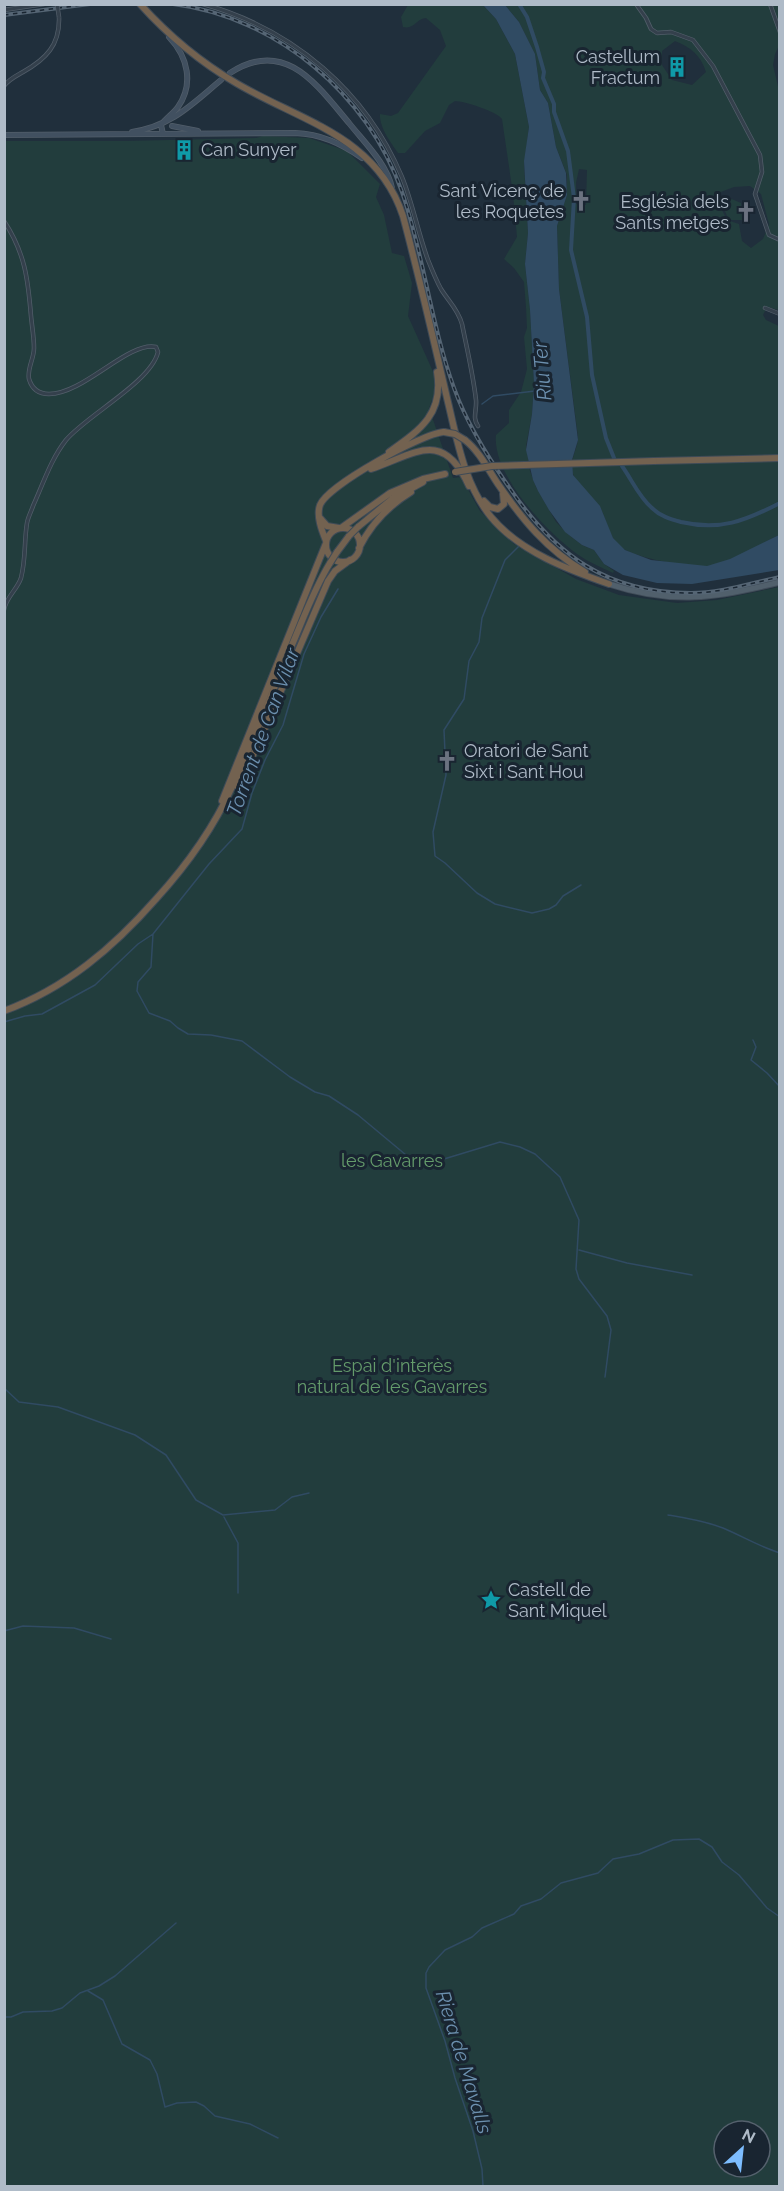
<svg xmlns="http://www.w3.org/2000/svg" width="784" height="2191" font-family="Raleway,sans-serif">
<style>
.green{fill:#223d3d;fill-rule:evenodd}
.water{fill:#304b63}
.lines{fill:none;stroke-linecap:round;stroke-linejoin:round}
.stream{stroke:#304b63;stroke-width:1.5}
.canal{stroke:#304b63;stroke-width:4}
.street-casing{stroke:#525e6a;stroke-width:4.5}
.secondary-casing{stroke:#525e6a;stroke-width:6}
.primary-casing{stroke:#404c58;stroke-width:7}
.highway-casing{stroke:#3f4b57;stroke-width:8}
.street{stroke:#34404c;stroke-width:3}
.secondary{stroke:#415060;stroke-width:4.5}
.primary{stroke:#51606c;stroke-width:5}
.highway{stroke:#736250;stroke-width:6}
.rail-casing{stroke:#556574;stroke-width:4}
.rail{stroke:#192531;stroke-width:1.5;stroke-dasharray:4.5;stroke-linecap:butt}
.street-bridge-casing{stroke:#525e6a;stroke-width:4.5;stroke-linecap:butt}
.highway-bridge-casing{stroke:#3f4b57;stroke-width:8;stroke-linecap:butt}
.street-bridge{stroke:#34404c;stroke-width:3}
.highway-bridge{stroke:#736250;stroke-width:6}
.labels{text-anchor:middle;stroke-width:6;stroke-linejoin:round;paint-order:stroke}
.poi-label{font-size:18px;fill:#afbbc8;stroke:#192531;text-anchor:end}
.park-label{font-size:18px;fill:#649b6b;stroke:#192531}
.water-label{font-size:20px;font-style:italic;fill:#6c90af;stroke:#192531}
</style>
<rect width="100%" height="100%" fill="#202f3c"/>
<path class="green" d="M 408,5 L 483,5 L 496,19 L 515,54 L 529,127 L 524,165 L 528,233 L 525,264 L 530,310 L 534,384 L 532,414 L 526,446 L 530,471 L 536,487 L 556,522 L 569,535 L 582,545 L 594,550 L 604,564 L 614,571 L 613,573 C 601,567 588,562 577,554 C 547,532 492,475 496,435 L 509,423 L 509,410 L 521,392 L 527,369 L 524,337 L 527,328 L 526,307 L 524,282 L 514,268 L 504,259 L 517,237 L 513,194 L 502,119 C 498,112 464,101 455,101 L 449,105 L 440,123 L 425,131 L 405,153 L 398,153 C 391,143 379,127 380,114 L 391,116 L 398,113 L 446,46 L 440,30 L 426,18 C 417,18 414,30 403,27 L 401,17 Z
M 505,5 L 779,5 L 779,46 L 775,54 L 773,65 L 780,95 L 779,310 L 767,307 L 763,315 L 766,320 L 779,326 L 779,535 C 758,545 733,563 708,566 C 690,568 633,558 619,546 C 609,536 607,521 601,509 C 594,496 572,484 572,468 C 571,457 578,448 578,437 L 559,289 L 557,226 L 567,195 L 567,175 L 556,147 L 548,103 L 540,90 L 535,54 L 519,22 ZM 675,41 C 691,47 701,56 706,72 L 692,85 L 672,80 L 662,65 L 662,51 ZM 579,169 L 587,170 L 586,205 L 576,204 L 576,183 ZM 750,186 L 761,194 L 769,224 L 763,239 L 751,248 L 742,241 L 739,224 L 727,220 L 717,200 L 718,193 L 734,187 Z
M 263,136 L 309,138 L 347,151 L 380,184 L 376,197 L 384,215 L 392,253 L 404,256 L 412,283 L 408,316 L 435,376 L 434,395 L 429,408 L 453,478 L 461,477 L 480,511 L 514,544 L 576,579 L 619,595 L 677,603 L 717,600 L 779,587 L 779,2186 L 5,2186 L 5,141 L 126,141 L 256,138 ZM 724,2131 L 760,2131 L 760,2167 L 724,2167 Z
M 727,197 L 741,203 L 742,220 L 730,220 L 727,216 L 720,199 Z"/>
<path class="water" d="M 483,5 L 505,5 L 519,22 L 535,54 L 540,90 L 548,103 L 556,147 L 566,173 L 567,195 L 557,226 L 559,289 L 578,440 L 572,460 L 573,475 L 600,506 L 613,538 L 625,550 L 651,560 L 707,566 L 730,559 L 779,535 L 779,570 L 692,584 L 657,583 L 623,575 L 604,564 L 594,550 L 582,545 L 565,532 L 549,510 L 538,491 L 533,480 L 526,450 L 532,414 L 534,384 L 530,310 L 525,264 L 528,233 L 524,161 L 529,127 L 515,54 L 496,19 Z"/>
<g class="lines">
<path class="stream" d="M 482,404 L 493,396 L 535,391
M 519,546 L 505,560 L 482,618 L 479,642 L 469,661 L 464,699 L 444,730 L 446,775 L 433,832 L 435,856 L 445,863 L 477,893 L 495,904 L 532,913 L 549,909 L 556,905 L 563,896 L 581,885
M 153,934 L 151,967 L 138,982 L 137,991 L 149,1013 L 170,1021 L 178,1028 L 188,1034 L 211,1035 L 242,1041 L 290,1077 L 315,1092 L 329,1096 L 358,1115 L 406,1155 L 430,1161 L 444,1159 L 500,1142 L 520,1147 L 535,1154 L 560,1177 L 579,1220 L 576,1269 L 579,1279 L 607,1316 L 611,1330 L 605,1377
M 4,1022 L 25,1016 L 42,1014 L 95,985 L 138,944 L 153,934 L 209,864 L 242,829 L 252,793 L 265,760 L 283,725 L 304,654 L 321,617 L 338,589
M 753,1040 L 756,1047 L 751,1060 L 767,1073 L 780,1087
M 579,1250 L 627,1263 L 692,1275
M 4,1388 L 19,1402 L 58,1407 L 135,1435 L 166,1455 L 196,1500 L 223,1515 L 275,1510 L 292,1497 L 309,1493
M 668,1515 C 686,1518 705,1521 723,1528 C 742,1536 760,1547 780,1553
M 224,1517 L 238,1543 L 238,1593
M 4,1631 L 23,1626 L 74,1628 L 111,1639
M 88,1991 L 103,2000 L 122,2044 L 150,2060 L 157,2074 L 165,2107 L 177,2103 L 196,2102 L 204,2106 L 215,2116 L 250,2124 L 278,2138
M 4,2017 L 11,2017 L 23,2012 L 52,2011 L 62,2008 L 80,1993 L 99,1986 L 115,1976 L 176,1923
M 483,2186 L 482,2169 L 473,2131 L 455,2078 L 445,2041 L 426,1988 L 426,1973 L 429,1967 L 445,1950 L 472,1937 L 482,1928 L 514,1914 L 521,1906 L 541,1899 L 561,1883 L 598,1873 L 613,1859 L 639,1854 L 673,1840 L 699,1839 L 712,1847 L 722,1862 L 739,1875 L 767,1908 L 780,1917"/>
<path class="canal" d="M 519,4 L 527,17 L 537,47 L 544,72 L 543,78 L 554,104 L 554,112 L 568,151 L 574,198 L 571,250 L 587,317 L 592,375 L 606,438 L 614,458
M 622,466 C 632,480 639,497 652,508 C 660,516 670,519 681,522 C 720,531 745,521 780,503"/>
<g class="street-casing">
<path id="street" d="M 203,4 C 293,29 366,91 402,177 C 413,204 418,233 428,260 C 432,270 436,280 441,289 C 449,302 458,309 462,324 C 467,349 473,374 476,400 C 477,410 472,418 478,426
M 636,4 L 646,18 L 651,29 L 657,33 L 671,32 L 693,40 L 713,66 L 760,155 L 762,172 L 755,194 L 769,235 L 780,240
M 770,4 L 780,32
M 4,10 L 44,4
M 4,86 C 9,79 16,76 23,72 C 46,59 60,45 59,17
M 4,221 C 25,253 28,279 31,316 C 32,327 34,337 34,348 C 34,359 27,368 29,379 C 32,389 39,394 49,394 C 84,394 128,341 156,347 L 158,352 C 151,382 87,415 66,440 C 51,459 43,484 33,506 C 31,512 28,517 27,523 C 24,541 26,559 21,578 C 17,590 6,597 4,610
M 765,308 L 780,314"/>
</g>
<g class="secondary-casing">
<path id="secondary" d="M 230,73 C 285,37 317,85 349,123 C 364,142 387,164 392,188
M 172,126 L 198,131
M 132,132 C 172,126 192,104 221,80
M 163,134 L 161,125 C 166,118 173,114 178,107 C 194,84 188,57 169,37
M 4,135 L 295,133 C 321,134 340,143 362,158"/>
</g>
<g class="primary-casing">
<path id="primary" d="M 609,584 C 673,605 716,598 780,582"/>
</g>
<g class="highway-casing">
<path id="highway" d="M 140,4 C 168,35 200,62 236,83 C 300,121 377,136 403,216 C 419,276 433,337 447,398 C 457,439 464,484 491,517 C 520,552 569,570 609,584
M 465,440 C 479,451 488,469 498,484 C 522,519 547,550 585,572
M 389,452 C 420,430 444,414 437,372
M 654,461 L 780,458
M 371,469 C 415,454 443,428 469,486
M 484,501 L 490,507 L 498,509 L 504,504 L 503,494
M 320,518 L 327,526 L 339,528
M 358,527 L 392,499 L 423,482
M 341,528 L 390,493 L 423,479 L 445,474
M326 545a17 17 0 1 1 34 0a17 17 0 1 1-34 0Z
M 326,541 C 322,531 316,516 320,505 C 328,485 423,433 444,432
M 359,548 C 371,524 388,506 411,492
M 337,552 L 349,536
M 237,786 L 256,749 L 328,581 L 335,571 L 350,560
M 222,801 L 326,543
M 4,1011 C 66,988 113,948 156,899 C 187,865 213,829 232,787 C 254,740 272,692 292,645 C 304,617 314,589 330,563"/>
</g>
<use href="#street" class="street"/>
<use href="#secondary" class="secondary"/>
<use href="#primary" class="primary"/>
<use href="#highway" class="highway"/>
<g class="rail-casing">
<path id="rail" d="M 173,4 C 276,17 368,94 402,192 C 424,256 431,324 454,388 C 467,424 487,456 509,487 C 555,555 607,593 691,593 C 721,593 751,583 780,577
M 4,15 L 90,4"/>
</g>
<use href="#rail" class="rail"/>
<g class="street-bridge-casing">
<path id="street-bridge" d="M 57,4 L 59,17"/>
</g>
<g class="highway-bridge-casing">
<path id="highway-bridge" d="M 444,432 L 455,434 L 465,440
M 455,472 L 492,466 L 654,461
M 349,536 L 358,527
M 330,563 L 337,552"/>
</g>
<use href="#street-bridge" class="street-bridge"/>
<use href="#highway-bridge" class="highway-bridge"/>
</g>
<defs>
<g id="building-bare" transform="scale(1.62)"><path d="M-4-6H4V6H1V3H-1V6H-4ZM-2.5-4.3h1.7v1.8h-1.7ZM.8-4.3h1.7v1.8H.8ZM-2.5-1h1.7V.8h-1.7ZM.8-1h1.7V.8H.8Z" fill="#0f9aa8" stroke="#192531" stroke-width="2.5" paint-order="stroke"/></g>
<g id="church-bare" transform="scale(1.62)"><path d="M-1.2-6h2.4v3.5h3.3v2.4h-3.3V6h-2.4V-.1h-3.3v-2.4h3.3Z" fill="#6b7280" stroke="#192531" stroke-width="2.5" paint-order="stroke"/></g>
<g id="sight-bare" transform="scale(1.62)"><path d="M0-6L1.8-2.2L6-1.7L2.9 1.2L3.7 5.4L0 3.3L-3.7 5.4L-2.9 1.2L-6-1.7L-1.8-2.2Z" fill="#0f9aa8" stroke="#192531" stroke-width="2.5" paint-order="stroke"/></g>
</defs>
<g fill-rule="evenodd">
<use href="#building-bare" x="677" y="67"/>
<use href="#building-bare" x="184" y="150"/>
<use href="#church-bare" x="581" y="201"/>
<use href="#church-bare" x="746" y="212"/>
<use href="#church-bare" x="447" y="761"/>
<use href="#sight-bare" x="491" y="1600"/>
</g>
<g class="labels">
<g class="poi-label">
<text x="660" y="63">Castellum<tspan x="660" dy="21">Fractum</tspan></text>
<text x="201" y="156" text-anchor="start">Can Sunyer</text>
<text x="564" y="197">Sant Vicenç de<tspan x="564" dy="21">les Roquetes</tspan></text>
<text x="729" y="208">Església dels<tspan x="729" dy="21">Sants metges</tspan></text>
<text x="464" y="757" text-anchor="start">Oratori de Sant<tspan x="464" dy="21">Sixt i Sant Hou</tspan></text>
<text x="508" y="1596" text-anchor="start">Castell de<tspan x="508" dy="21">Sant Miquel</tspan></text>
</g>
<g class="park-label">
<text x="392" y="1167">les Gavarres</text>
<text x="392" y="1372">Espai d'interès<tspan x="392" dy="21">natural de les Gavarres</tspan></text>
</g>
<g class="water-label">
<text transform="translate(542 371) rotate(-95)" y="7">Riu Ter</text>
<text transform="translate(263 732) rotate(-70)" y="7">Torrent de Can Vilar</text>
<text transform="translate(464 2062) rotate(73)" y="7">Riera de Mavalls</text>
</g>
</g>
<rect width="784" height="2191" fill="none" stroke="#afbbc8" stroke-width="12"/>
<g transform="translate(742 2149) rotate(27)"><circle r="28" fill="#192531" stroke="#55616d" stroke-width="1.5"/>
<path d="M0-4.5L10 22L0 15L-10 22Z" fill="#7dbdff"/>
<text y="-9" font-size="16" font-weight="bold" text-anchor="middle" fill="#afbbc8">N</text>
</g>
</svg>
